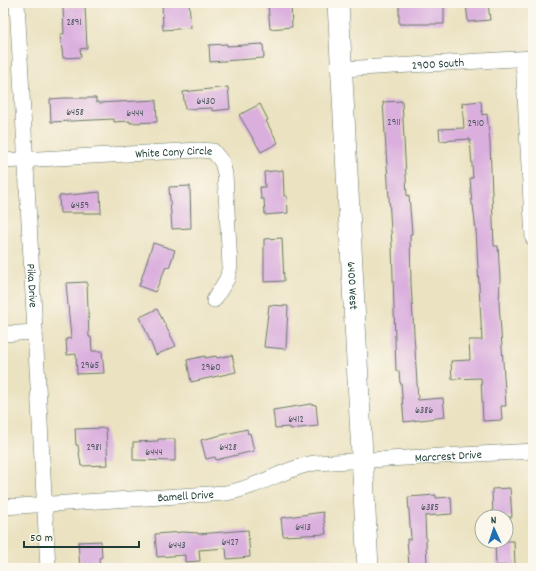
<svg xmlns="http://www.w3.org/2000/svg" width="536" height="571" font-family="Dekko,sans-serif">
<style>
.building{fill:#daafde}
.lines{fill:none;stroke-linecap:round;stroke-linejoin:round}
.street-casing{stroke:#667765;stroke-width:16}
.secondary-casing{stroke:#667765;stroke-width:22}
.street{stroke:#fff;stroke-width:15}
.secondary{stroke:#fff;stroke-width:21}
.labels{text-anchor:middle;stroke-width:4;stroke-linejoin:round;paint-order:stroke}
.number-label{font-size:10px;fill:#4e5a5e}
.street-label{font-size:12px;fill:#1f3d34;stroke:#fbf7ec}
</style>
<rect width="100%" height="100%" fill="#fbf7ec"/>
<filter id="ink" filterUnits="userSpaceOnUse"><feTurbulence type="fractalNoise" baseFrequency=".025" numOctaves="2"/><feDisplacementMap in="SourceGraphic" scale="8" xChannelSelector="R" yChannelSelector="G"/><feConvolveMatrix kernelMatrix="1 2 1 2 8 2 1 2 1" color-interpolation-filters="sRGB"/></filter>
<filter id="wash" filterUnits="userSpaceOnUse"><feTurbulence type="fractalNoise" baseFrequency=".012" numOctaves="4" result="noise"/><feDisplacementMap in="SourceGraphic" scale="16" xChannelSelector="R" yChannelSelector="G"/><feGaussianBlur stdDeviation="0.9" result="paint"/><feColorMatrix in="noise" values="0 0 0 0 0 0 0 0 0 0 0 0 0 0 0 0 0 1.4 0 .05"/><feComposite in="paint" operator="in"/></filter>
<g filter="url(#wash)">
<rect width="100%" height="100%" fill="#ebe2c1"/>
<g id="blocks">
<path class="building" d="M 162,3 L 189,3 L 191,28 L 163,30 Z
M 268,3 L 291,3 L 292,27 L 270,29 Z
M 399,3 L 444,4 L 444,24 L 399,24 Z
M 466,3 L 488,3 L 490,20 L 468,22 Z
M 85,6 L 87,48 L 80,49 L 81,57 L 63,58 L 60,34 L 64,34 L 63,7 Z
M 227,44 L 227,46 L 263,44 L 264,58 L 210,62 L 209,45 Z
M 228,87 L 230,109 L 212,111 L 212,108 L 185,109 L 183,92 Z
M 63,98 L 96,98 L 96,102 L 99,102 L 99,103 L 156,100 L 157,122 L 130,123 L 130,121 L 114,122 L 114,119 L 51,122 L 50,99 Z
M 402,101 L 407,196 L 409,195 L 412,234 L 410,234 L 411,284 L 418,400 L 443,398 L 445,417 L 404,422 L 401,383 L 400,383 L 399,371 L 396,371 L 392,246 L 383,102 Z
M 481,101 L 482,115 L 487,114 L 490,143 L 494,246 L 498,246 L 500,279 L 499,303 L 506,406 L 501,406 L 502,420 L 483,421 L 481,378 L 452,379 L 451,361 L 470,360 L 469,340 L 482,340 L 476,231 L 473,205 L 472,205 L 470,178 L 473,178 L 470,139 L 440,141 L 439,129 L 464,128 L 462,103 Z
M 260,104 L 268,120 L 266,121 L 278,143 L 261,152 L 239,115 Z
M 283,170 L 284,196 L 287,196 L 288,213 L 265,215 L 264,199 L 261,199 L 260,187 L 265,187 L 264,172 Z
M 190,186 L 191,228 L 172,229 L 169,187 Z
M 100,192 L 101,213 L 60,213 L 59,196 Z
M 282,238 L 284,281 L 264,282 L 264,239 Z
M 153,243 L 175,250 L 169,268 L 166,267 L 155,292 L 139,286 Z
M 87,282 L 89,337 L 91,337 L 92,351 L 102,351 L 104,373 L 77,374 L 76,354 L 67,355 L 66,339 L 71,338 L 66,283 Z
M 269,305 L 288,306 L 286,349 L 264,347 Z
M 157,309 L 176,346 L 156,355 L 140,317 Z
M 232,355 L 236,372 L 191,382 L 187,360 L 205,356 L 205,358 L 216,356 L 217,358 Z
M 311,404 L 316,405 L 318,426 L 290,429 L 290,427 L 275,428 L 273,410 Z
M 106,428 L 108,465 L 81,466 L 78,445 L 76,445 L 75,429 Z
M 247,429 L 248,434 L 250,433 L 254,451 L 216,460 L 215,457 L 206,459 L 201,440 Z
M 158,439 L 175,439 L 175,461 L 133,460 L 133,442 L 158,441 Z
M 510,488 L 512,517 L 493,517 L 492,489 Z
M 436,495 L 436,498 L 451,497 L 452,514 L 425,516 L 427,565 L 409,566 L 407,539 L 411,539 L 408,497 Z
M 323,512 L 326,534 L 283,536 L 281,518 Z
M 248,530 L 250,557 L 227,559 L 226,548 L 199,550 L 200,561 L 185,562 L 185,555 L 157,557 L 155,534 L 183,532 L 198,533 L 198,534 Z
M 101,541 L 102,557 L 99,558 L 100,568 L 80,568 L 78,542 Z
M 495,541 L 514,541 L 515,565 L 496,566 Z"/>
</g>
</g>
<g filter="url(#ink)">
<use href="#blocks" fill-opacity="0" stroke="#667765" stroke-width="1"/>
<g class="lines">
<g class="street-casing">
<g id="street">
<path id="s1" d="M 17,3 L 48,568"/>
<path d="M 523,59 L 533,238"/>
<path id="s2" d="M 342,69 L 533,58"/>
<path id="s3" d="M 3,161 L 199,150 L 213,151 L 222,162 L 225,174 L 230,266 L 227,279 L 214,300"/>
<path d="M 3,334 L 35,332"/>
<path id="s4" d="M 3,507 L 226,493 C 258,488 284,468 315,463 L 533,451"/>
</g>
</g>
<g class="secondary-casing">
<g id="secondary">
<path id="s5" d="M 338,3 L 368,568"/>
</g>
</g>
<use href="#street" class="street"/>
<use href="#secondary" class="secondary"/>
</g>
</g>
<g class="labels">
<g class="number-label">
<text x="74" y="25">2891</text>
<text x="206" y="104">6430</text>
<text x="75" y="115">6458</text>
<text x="135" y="116">6444</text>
<text x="394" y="125">2911</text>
<text x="476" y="126">2910</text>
<text x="80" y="208">6459</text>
<text x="90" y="368">2965</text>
<text x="211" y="370">2960</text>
<text x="424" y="413">6386</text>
<text x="296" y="422">6412</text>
<text x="94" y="450">2981</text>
<text x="228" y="450">6428</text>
<text x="154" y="455">6444</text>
<text x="430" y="510">6385</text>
<text x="303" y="530">6413</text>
<text x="230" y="545">6427</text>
<text x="177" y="548">6443</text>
</g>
<g class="street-label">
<text dy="4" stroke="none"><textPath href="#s2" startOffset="96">2900 South</textPath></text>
<text dy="4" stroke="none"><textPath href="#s3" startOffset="171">White Cony Circle</textPath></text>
<text dy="4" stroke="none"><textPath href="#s1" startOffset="283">Pika Drive</textPath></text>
<text dy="4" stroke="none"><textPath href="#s5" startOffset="283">6400 West</textPath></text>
<text dy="4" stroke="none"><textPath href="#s4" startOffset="451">Marcrest Drive</textPath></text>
<text dy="4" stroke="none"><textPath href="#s4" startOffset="183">Bamell Drive</textPath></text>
</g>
</g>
<rect width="536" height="571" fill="none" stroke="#fbf7ec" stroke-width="16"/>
<g transform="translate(494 529) rotate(357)"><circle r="19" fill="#fbf7ec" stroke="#a3ada2"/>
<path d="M0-3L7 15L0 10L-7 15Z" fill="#1f6fb2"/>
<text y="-6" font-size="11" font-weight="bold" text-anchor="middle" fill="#1f3d34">N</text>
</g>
<path d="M24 541v6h115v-6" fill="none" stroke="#1f3d34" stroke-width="2"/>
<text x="30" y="541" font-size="12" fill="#1f3d34" stroke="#fbf7ec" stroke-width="3" paint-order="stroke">50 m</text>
</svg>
